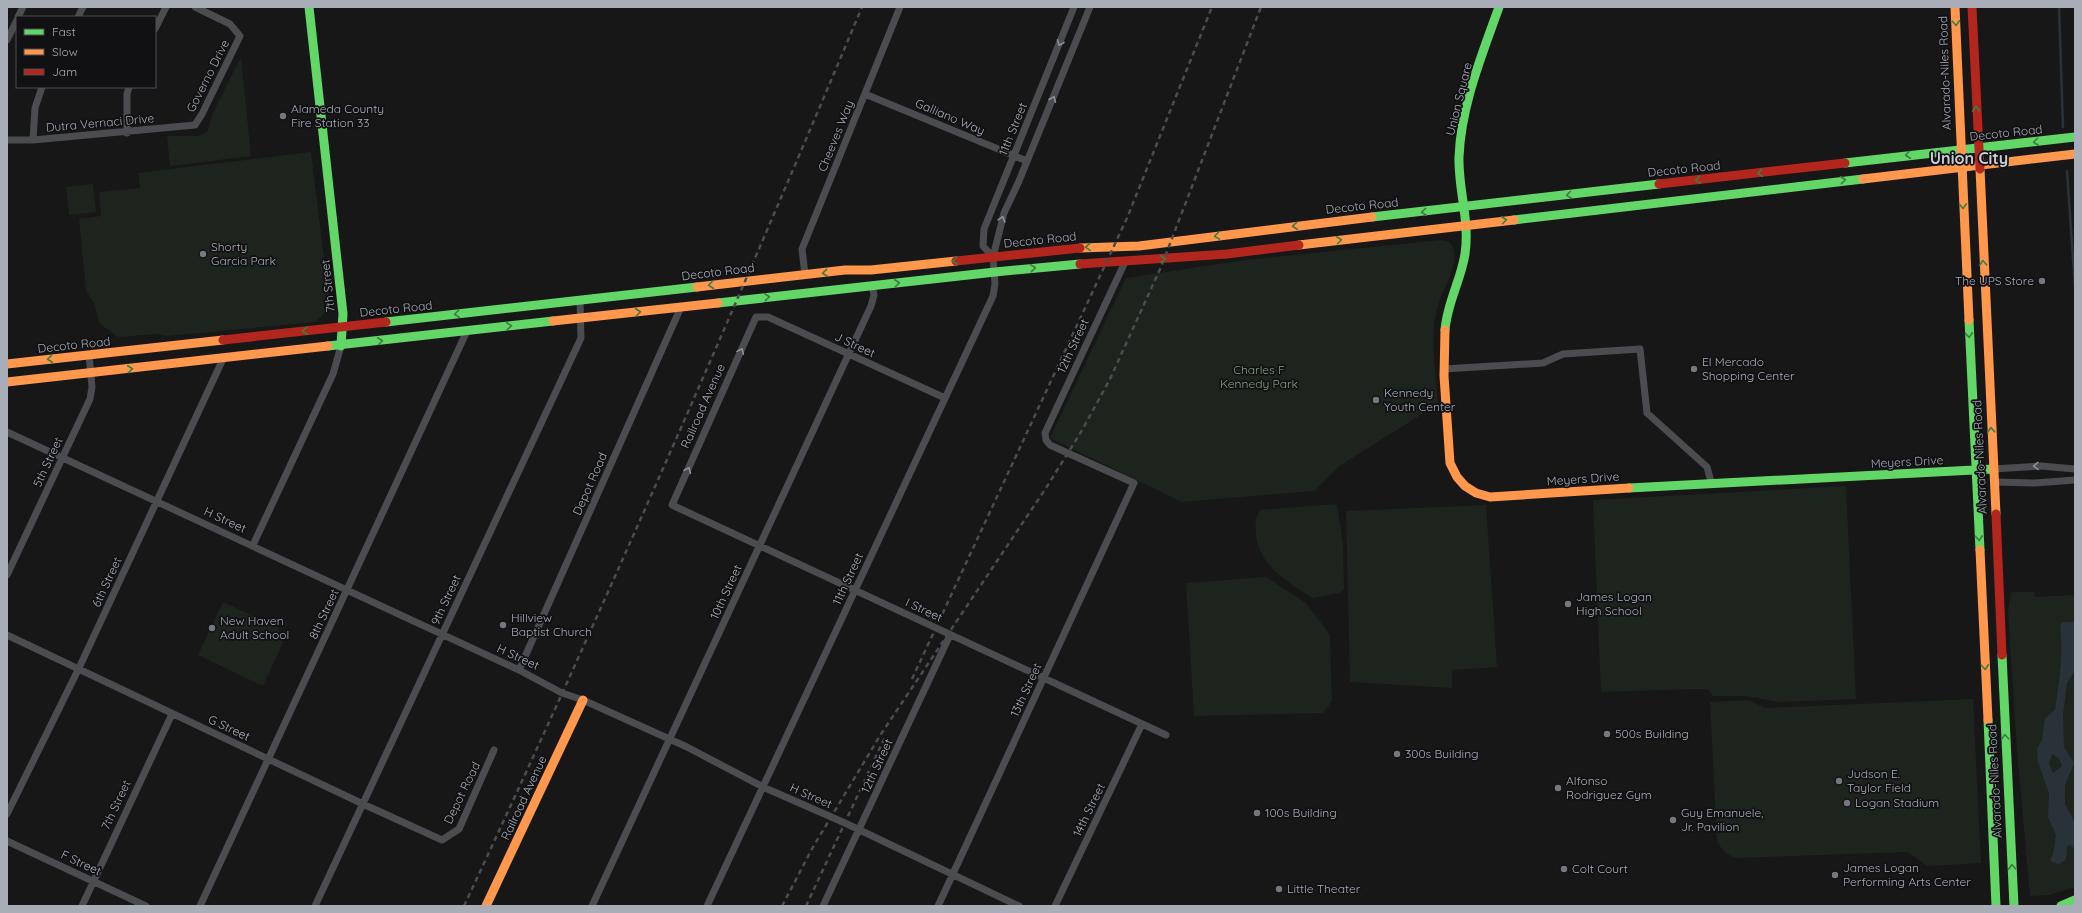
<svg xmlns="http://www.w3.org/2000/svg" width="2082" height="913" font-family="Quicksand,sans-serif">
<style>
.green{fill:#1d241e}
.water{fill:#2a3239;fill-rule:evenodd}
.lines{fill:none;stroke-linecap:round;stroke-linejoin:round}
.stream{stroke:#2a3239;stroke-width:2.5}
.street{stroke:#4b4c50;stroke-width:7}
.fast{stroke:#63d668;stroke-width:9}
.slow{stroke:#ff974d;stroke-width:9}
.jam{stroke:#b3261e;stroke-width:9}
.rail{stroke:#4b4c4f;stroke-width:2.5;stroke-dasharray:5 4;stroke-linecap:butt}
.oneway{stroke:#3e7d42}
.oneway2{stroke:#8c9099}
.poi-dot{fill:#757880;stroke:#111113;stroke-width:1.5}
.labels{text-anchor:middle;stroke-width:3.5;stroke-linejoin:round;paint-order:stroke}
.street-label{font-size:12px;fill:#a8adb8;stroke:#111113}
.poi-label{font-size:12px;fill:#a8adb8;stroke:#111113;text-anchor:start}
.park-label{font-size:12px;fill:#7fa381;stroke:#111113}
.district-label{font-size:16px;font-weight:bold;fill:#c9ccd4;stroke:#111113}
</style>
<rect width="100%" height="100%" fill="#171717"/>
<path class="green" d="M 241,57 L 251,156 L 170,166 L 167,136 L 198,136 L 207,132 L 213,113 Z
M 311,152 L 330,306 L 316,322 L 167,336 L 156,334 L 118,337 L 99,323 L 95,306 L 86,290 L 79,219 L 101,216 L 99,192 L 140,188 L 138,173 Z
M 93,184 L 96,212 L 69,215 L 66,187 Z
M 1441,240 L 1450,242 C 1463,259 1443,288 1438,306 C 1429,334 1436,374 1438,404 L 1341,465 L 1314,491 L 1182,502 L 1050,438 L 1126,278 L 1245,260 Z
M 1846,486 L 1856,699 L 1780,702 L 1745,696 L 1713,696 L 1708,690 L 1699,689 L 1601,692 L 1593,500 Z
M 1337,504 L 1343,544 L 1344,589 L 1340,593 L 1312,598 C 1287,581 1259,566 1256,534 C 1255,524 1255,519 1260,510 Z
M 1486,505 L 1497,667 L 1452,670 L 1452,688 L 1350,682 L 1346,511 Z
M 1266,577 L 1306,603 L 1330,635 L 1332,701 L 1323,713 L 1194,716 L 1186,583 Z
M 2011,592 L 2034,592 L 2035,597 L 2075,595 L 2075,887 L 2049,895 L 2030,896 L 2017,750 L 2008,612 Z
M 223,602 L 278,627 L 283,643 L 263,686 L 198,655 Z
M 1973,699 L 1981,863 L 1927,866 L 1908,852 L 1737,858 C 1728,857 1721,849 1717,841 L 1710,702 L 1749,700 L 1765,708 Z"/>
<path class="water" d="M 2063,622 L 2075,622 L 2075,670 L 2067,683 L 2063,714 L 2064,747 L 2074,763 L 2065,785 L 2065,804 L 2075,823 L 2075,849 L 2070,845 L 2067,846 L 2066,859 L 2059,864 L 2052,862 L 2050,859 L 2053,855 L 2056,835 L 2048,817 L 2049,793 L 2038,762 L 2037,749 L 2042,740 L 2045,718 L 2055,710 C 2059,681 2064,654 2060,625 ZM 2052,754 L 2059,758 L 2062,766 L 2053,773 L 2049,763 Z"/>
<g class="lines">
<path class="stream" d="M 2059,7 L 2063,127
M 2067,171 L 2075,288"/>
<path class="street" d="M 18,17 L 23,7
M 78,17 L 83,7
M 155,29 L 166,7
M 7,40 L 17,20
M 865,94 L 1027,161
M 127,133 L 127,94 L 129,87
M 7,140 L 33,140 L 195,125 L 202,114 L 240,36 L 230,24 L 195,7
M 33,140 L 35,108 L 42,87
M 993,257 L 983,246 L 984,229 L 1074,7
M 805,275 L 802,249 L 900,7
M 1444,369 L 1543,363 L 1563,354 L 1640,349 L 1647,413 L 1707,467 L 1711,482
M 945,398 L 768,317 L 756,317 L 672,505 L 1166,735
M 7,432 L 519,670 L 562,693 L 583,700 L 687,747 L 763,787 L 845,823 L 1019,906
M 1993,469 L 2041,466 L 2075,469
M 1994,482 L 2035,483 L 2075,480
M 253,545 L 333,374 L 341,346
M 7,575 L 90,399 L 92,387 L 89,355
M 7,635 L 363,804 L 442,840 L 459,829 L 494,750
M 519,670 L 681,307
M 7,814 L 79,668 L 223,359
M 7,841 L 146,906
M 82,906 L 172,714
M 200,906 L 467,331
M 315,906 L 581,338 L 580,301
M 592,906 L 871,306 L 874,295 L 872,285
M 707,906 L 993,296 L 995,284 L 993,257 L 1004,213 L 1019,181 L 1090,7
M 823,906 L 950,635
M 938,906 L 1134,483 L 1050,445 L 1046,440 L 1045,433 L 1125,262
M 1055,906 L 1142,724"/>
<path class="fast" d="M 309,7 L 343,314 L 341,346
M 1845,163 L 2075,137
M 1372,217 L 1659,184
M 1514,220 L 1863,179
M 718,303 L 995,272 L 1080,264
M 1969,320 L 1980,550
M 386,322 L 697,287
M 1445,330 C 1447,303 1461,280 1465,254 C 1470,221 1458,189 1459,157 C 1461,105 1482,55 1499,7
M 328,346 L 553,321
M 1629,488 L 1993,469
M 2002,655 L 2014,906
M 1988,720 L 1996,906
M 2061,906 L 2075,900"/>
<path class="slow" d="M 1955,7 L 1969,320
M 1980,169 L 1996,514
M 1863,179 L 2075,154
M 1299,245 L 1514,220
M 1080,248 L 1139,246 L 1372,217
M 697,287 L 845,270 L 871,270 L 956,261
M 553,321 L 718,303
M 1445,330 L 1444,376 L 1450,463 L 1457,477 L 1465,486 L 1476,493 L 1490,497 L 1629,488
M 7,364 L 223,340
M 7,382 L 328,346
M 1980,550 L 1988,720
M 486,906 L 583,700"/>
<path class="jam" d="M 1972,7 L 1980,169
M 1659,184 L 1845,163
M 956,261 L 1080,248
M 1080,264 L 1227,254 L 1299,245
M 223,340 L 386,322
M 1996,514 L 2002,655"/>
<path class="rail" d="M 912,679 L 1127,218 L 1212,7
M 464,906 C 603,609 735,309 862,7
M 782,906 L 813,847 L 881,734 L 1046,488 L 1081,432 L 1110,379 L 1161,267 L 1261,7
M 806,906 L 885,737"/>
</g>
<defs><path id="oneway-chevron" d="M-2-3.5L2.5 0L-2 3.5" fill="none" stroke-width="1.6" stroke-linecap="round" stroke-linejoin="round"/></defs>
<g class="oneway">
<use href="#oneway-chevron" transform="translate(1956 23) rotate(87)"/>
<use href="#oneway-chevron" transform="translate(1976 109) rotate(-92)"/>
<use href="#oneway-chevron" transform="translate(2036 142) rotate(173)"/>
<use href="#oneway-chevron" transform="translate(1908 155) rotate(173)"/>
<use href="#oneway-chevron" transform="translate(1760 173) rotate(174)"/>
<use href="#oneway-chevron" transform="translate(1698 180) rotate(174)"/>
<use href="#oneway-chevron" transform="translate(1843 180) rotate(-6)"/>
<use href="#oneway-chevron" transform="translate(1569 195) rotate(172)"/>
<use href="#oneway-chevron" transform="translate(1963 206) rotate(87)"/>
<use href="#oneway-chevron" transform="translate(1424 212) rotate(174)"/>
<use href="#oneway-chevron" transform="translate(1504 220) rotate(-7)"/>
<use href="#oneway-chevron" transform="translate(1295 226) rotate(174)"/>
<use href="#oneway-chevron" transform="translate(1217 236) rotate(171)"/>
<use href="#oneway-chevron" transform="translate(1339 240) rotate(-7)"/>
<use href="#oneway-chevron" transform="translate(1088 247) rotate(178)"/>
<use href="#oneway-chevron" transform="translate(1163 259) rotate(-6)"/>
<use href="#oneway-chevron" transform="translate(955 261) rotate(174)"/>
<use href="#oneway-chevron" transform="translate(1983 263) rotate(-93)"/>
<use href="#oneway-chevron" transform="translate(1033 268) rotate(-6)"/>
<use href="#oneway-chevron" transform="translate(825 273) rotate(174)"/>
<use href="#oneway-chevron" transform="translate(897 283) rotate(-6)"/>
<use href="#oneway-chevron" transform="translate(711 285) rotate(173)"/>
<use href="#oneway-chevron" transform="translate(767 297) rotate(-6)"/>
<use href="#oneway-chevron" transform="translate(638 312) rotate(-7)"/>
<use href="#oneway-chevron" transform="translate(457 314) rotate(174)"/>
<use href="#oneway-chevron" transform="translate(509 326) rotate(-6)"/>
<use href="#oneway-chevron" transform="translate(305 331) rotate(174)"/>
<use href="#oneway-chevron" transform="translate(1969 335) rotate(87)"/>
<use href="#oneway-chevron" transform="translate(380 341) rotate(-7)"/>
<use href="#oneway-chevron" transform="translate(50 359) rotate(174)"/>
<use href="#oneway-chevron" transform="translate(130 369) rotate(-6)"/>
<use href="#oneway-chevron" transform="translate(1991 430) rotate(-93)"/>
<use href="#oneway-chevron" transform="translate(1979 538) rotate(87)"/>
<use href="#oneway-chevron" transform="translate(1985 667) rotate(87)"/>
<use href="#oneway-chevron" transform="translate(2005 737) rotate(-93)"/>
<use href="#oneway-chevron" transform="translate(2012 867) rotate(-93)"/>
</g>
<g class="oneway2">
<use href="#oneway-chevron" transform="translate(1060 43) rotate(112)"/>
<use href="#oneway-chevron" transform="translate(1053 99) rotate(-68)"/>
<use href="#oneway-chevron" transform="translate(1002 219) rotate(-72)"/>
<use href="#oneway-chevron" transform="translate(741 351) rotate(-66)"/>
<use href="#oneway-chevron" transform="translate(2036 466) rotate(178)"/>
<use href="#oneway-chevron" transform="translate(688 470) rotate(-66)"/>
</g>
<g class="poi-dot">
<circle cx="283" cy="116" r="4"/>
<circle cx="203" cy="254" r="4"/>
<circle cx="2042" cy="281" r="4"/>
<circle cx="1694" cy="369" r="4"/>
<circle cx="1376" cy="400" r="4"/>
<circle cx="1568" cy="604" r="4"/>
<circle cx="503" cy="625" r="4"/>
<circle cx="212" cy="628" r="4"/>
<circle cx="1607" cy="734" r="4"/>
<circle cx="1397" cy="754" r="4"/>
<circle cx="1839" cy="781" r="4"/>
<circle cx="1558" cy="788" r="4"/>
<circle cx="1847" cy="803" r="4"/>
<circle cx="1257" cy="813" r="4"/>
<circle cx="1673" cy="820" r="4"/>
<circle cx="1564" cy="869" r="4"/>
<circle cx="1835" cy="875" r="4"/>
<circle cx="1279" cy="889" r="4"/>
</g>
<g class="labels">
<g class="street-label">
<text transform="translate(1945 73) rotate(-92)" y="4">Alvarado-Niles Road</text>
<text transform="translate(208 76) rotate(-63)" y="4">Governo Drive</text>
<text transform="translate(1459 99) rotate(-76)" y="4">Union Square</text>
<text transform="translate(950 117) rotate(23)" y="4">Galliano Way</text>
<text transform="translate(100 123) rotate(-5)" y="4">Dutra Vernaci Drive</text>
<text transform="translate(1013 129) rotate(-68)" y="4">11th Street</text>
<text transform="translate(2006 133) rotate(-6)" y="4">Decoto Road</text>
<text transform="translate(836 136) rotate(-68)" y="4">Cheeves Way</text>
<text transform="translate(1684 169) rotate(-6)" y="4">Decoto Road</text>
<text transform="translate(1362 206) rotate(-6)" y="4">Decoto Road</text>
<text transform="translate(1040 240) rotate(-6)" y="4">Decoto Road</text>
<text transform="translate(718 272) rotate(-7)" y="4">Decoto Road</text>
<text transform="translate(328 286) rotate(-96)" y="4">7th Street</text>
<text transform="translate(396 309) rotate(-6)" y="4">Decoto Road</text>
<text transform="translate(74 345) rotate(-6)" y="4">Decoto Road</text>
<text transform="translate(855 345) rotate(25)" y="4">J Street</text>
<text transform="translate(1073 346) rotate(-65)" y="4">12th Street</text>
<text transform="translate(703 406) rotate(-66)" y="4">Railroad Avenue</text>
<text transform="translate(1980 457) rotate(-93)" y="4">Alvarado-Niles Road</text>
<text transform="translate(48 462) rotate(-65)" y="4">5th Street</text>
<text transform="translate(1907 462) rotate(-3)" y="4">Meyers Drive</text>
<text transform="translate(1583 479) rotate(-4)" y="4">Meyers Drive</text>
<text transform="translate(590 484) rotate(-66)" y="4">Depot Road</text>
<text transform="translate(225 520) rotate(25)" y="4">H Street</text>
<text transform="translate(848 579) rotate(-65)" y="4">11th Street</text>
<text transform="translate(107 582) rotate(-65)" y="4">6th Street</text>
<text transform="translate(726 592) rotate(-65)" y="4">10th Street</text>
<text transform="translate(446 600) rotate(-65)" y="4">9th Street</text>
<text transform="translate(924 610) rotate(25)" y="4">I Street</text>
<text transform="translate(324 614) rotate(-65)" y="4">8th Street</text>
<text transform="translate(518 657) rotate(25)" y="4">H Street</text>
<text transform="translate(1026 690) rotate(-65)" y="4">13th Street</text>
<text transform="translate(229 728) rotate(25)" y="4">G Street</text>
<text transform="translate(877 766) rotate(-65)" y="4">12th Street</text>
<text transform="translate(1995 781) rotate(-93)" y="4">Alvarado-Niles Road</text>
<text transform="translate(462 793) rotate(-64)" y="4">Depot Road</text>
<text transform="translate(811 796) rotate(24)" y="4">H Street</text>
<text transform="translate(524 798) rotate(-65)" y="4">Railroad Avenue</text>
<text transform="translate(116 805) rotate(-65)" y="4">7th Street</text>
<text transform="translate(1089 810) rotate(-64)" y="4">14th Street</text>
<text transform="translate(81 863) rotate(25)" y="4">F Street</text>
</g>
<g class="poi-label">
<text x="291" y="113">Alameda County<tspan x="291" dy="14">Fire Station 33</tspan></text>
<text x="211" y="251">Shorty<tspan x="211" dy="14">Garcia Park</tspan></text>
<text x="2034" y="285" text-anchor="end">The UPS Store</text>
<text x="1702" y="366">El Mercado<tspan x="1702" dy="14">Shopping Center</tspan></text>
<text x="1384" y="397">Kennedy<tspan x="1384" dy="14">Youth Center</tspan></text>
<text x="1576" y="601">James Logan<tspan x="1576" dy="14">High School</tspan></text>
<text x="511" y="622">Hillview<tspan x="511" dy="14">Baptist Church</tspan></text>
<text x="220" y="625">New Haven<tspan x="220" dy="14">Adult School</tspan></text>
<text x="1615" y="738">500s Building</text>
<text x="1405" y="758">300s Building</text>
<text x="1847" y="778">Judson E.<tspan x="1847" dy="14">Taylor Field</tspan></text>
<text x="1566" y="785">Alfonso<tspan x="1566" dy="14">Rodriguez Gym</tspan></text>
<text x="1855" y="807">Logan Stadium</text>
<text x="1265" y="817">100s Building</text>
<text x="1681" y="817">Guy Emanuele,<tspan x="1681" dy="14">Jr. Pavilion</tspan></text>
<text x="1843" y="872">James Logan<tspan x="1843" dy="14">Performing Arts Center</tspan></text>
<text x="1572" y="873">Colt Court</text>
<text x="1287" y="893">Little Theater</text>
</g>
<g class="park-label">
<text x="1259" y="374">Charles F<tspan x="1259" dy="14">Kennedy Park</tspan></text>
</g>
<g class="district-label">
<text x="1969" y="164">Union City</text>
</g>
</g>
<rect width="2082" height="913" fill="none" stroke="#a8adb8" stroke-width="16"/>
<rect x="16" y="16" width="140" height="72" fill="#111113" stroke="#4d4f55"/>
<rect x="24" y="29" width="20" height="6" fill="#63d668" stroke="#4d4f55"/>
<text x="52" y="36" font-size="12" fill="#a8adb8">Fast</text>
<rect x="24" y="49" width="20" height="6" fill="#ff974d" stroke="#4d4f55"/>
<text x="52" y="56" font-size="12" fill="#a8adb8">Slow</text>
<rect x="24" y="69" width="20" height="6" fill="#b3261e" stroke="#4d4f55"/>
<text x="52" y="76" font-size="12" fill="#a8adb8">Jam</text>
</svg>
